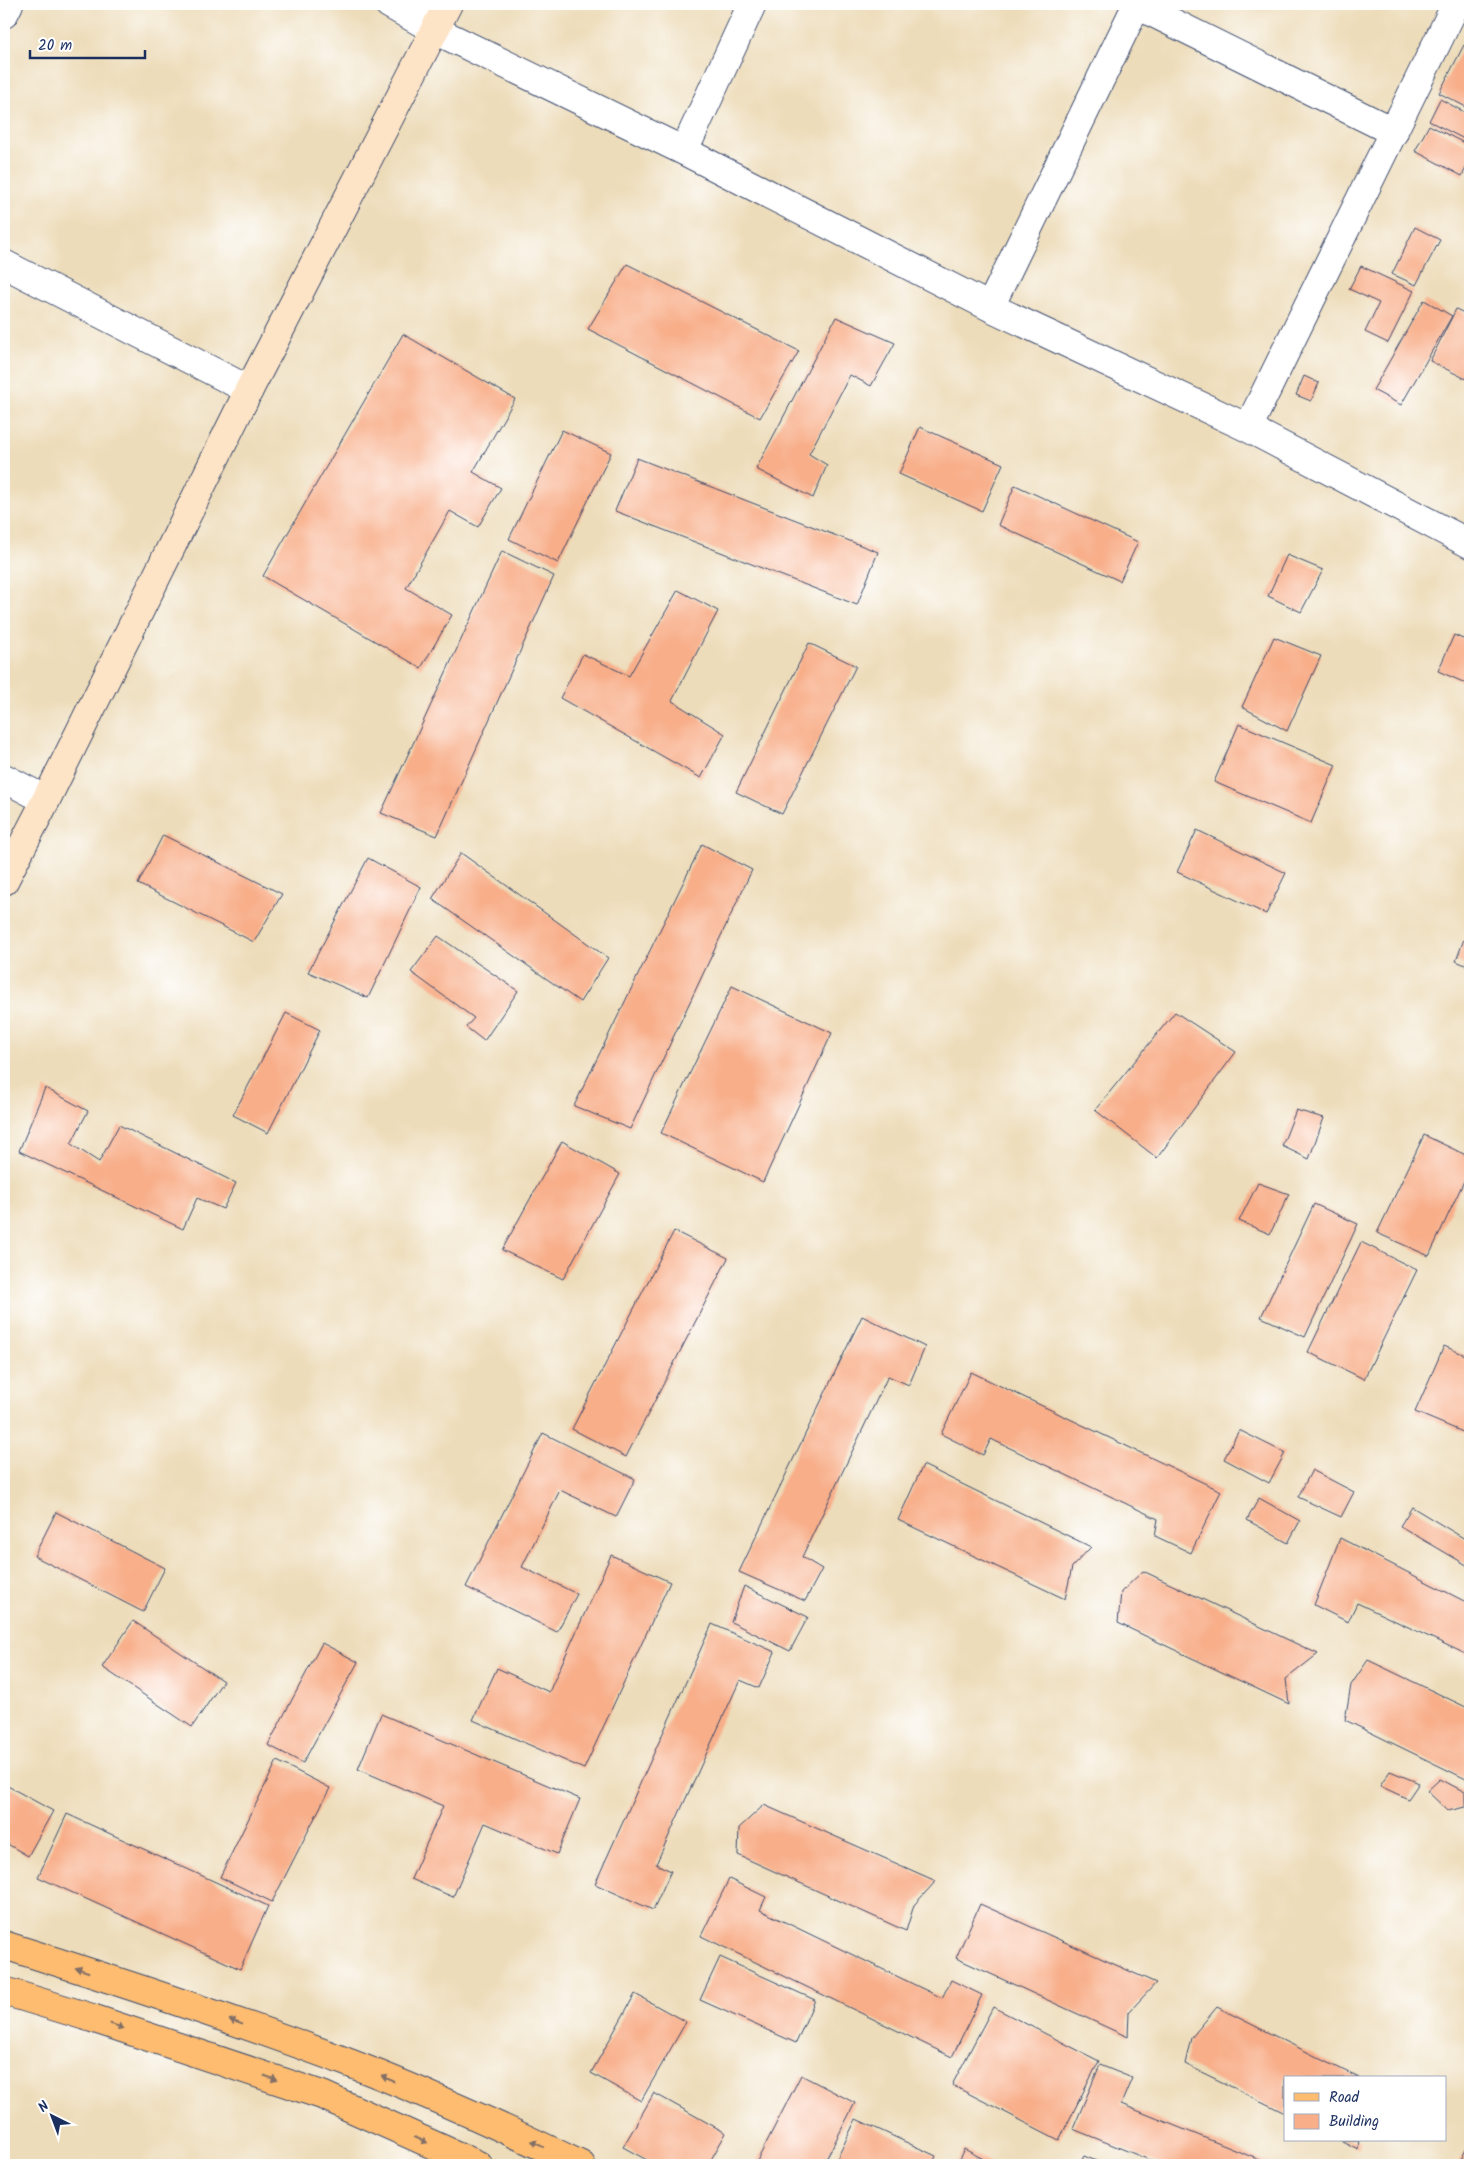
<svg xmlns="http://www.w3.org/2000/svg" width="1474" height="2169" font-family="Kalam,sans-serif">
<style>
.building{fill:#f8ae89}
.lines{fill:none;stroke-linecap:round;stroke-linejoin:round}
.street-casing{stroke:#3a496c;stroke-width:30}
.secondary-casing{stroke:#3a496c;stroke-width:30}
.primary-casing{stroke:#3a496c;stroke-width:30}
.street{stroke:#fff;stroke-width:28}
.secondary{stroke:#fee4c6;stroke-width:28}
.primary{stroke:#fdbc70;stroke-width:28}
.oneway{fill:#816e66}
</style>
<rect width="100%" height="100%" fill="#fff"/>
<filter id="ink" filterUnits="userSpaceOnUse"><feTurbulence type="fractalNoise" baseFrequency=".02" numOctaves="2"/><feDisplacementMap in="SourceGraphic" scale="10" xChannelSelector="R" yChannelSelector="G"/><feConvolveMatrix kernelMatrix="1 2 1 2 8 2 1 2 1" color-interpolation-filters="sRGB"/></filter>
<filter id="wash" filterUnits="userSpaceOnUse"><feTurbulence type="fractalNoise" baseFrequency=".0096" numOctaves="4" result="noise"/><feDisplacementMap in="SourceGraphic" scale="20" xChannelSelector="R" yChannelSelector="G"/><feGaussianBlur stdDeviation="1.12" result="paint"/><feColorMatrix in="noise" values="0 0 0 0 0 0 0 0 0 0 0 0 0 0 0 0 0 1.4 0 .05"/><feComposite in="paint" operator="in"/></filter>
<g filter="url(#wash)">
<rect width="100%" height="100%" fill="#eddcb9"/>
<g id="blocks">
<path class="building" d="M 1464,45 L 1470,49 L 1470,109 L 1439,93 Z
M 1440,99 L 1470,115 L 1470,142 L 1429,121 Z
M 1429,125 L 1470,146 L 1470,160 L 1462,176 L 1415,151 Z
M 1415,227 L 1440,240 L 1416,285 L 1392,274 Z
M 627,264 L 799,351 L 760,418 L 588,329 Z
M 1361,266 L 1414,291 L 1388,343 L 1365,332 L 1379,303 L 1349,289 Z
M 1424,300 L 1452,316 L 1401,405 L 1373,390 Z
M 1456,309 L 1470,316 L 1470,381 L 1430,361 Z
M 836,317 L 895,343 L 871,386 L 850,375 L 809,454 L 827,465 L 813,498 L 756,469 Z
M 403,334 L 515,399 L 473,472 L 501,488 L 478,527 L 450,511 L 406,588 L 452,615 L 421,668 L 263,576 Z
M 1304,376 L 1319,383 L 1311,401 L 1296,395 Z
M 920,427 L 1003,464 L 982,511 L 899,474 Z
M 562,430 L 611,453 L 558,563 L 509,539 Z
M 637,458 L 878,552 L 857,605 L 615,511 Z
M 1015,485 L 1138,542 L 1120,581 L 998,525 Z
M 502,551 L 554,576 L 437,836 L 381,813 Z
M 1287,555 L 1323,570 L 1301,612 L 1268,596 Z
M 678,590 L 718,611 L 672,701 L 725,734 L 701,778 L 560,698 L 583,654 L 629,676 Z
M 1454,635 L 1470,642 L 1470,685 L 1438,671 Z
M 1274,637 L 1321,656 L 1287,731 L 1242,707 Z
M 809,643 L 856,666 L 782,814 L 736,792 Z
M 1239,724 L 1336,765 L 1311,823 L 1214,782 Z
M 1197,830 L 1286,873 L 1266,914 L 1177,872 Z
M 163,835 L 282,894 L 254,942 L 138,884 Z
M 702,844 L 752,870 L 630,1129 L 574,1106 Z
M 461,853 L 608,958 L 580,1002 L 432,899 Z
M 368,858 L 421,887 L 368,998 L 308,972 Z
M 438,936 L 518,991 L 484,1041 L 466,1027 L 474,1018 L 411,972 Z
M 1470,936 L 1470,967 L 1456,961 L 1464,939 Z
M 732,986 L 832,1033 L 763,1182 L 661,1133 Z
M 1175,1012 L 1236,1052 L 1157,1158 L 1095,1110 Z
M 286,1013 L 320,1030 L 268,1133 L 233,1115 Z
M 45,1088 L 88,1111 L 71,1144 L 99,1162 L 119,1125 L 236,1183 L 223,1209 L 197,1198 L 183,1229 L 19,1151 Z
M 1296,1110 L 1324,1118 L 1309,1159 L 1282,1146 Z
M 1424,1135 L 1470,1157 L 1470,1168 L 1429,1256 L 1377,1233 Z
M 562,1141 L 620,1174 L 563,1279 L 502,1250 Z
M 1258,1183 L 1289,1194 L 1270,1234 L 1239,1221 Z
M 1314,1204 L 1358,1224 L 1305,1337 L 1261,1317 Z
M 674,1231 L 728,1258 L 626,1457 L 572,1429 Z
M 1361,1242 L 1417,1270 L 1364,1379 L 1308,1352 Z
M 862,1316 L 925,1347 L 909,1385 L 888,1376 L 802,1557 L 822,1569 L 805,1601 L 739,1572 Z
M 1444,1346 L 1470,1357 L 1470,1435 L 1415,1412 Z
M 971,1372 L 1221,1491 L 1191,1553 L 1155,1536 L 1158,1519 L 991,1439 L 983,1455 L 941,1434 Z
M 1239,1430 L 1285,1453 L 1269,1483 L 1224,1459 Z
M 543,1433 L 635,1479 L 616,1517 L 560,1490 L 522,1567 L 577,1594 L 557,1632 L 466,1587 Z
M 923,1465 L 1091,1547 L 1072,1567 L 1065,1599 L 898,1520 Z
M 1312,1470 L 1354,1492 L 1341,1517 L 1298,1497 Z
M 1259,1498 L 1300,1521 L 1288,1543 L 1247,1520 Z
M 1412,1507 L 1470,1542 L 1470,1567 L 1400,1526 Z
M 56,1512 L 165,1568 L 143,1612 L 34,1556 Z
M 1340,1538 L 1470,1604 L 1470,1656 L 1357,1603 L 1348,1622 L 1314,1605 Z
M 611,1555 L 670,1582 L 584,1769 L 473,1720 L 497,1668 L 549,1692 Z
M 1143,1571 L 1318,1654 L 1286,1679 L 1289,1704 L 1118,1623 L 1121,1592 Z
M 744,1586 L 808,1617 L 790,1651 L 731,1622 Z
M 133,1621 L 223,1681 L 192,1727 L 102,1667 Z
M 712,1624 L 775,1652 L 759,1688 L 740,1680 L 656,1864 L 671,1871 L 653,1910 L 595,1884 Z
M 322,1643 L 358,1662 L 303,1763 L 268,1745 Z
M 1368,1660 L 1470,1709 L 1470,1781 L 1345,1720 L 1351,1685 Z
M 381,1714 L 580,1799 L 557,1854 L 485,1823 L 453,1897 L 411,1879 L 443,1806 L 358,1769 Z
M 277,1761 L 330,1788 L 272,1902 L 220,1877 Z
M 1390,1771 L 1419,1783 L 1408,1799 L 1380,1786 Z
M 1440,1779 L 1465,1792 L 1465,1807 L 1448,1811 L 1427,1791 Z
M 4,1784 L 53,1811 L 28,1856 L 4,1842 Z
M 764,1805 L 936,1881 L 914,1905 L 906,1931 L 738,1855 L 739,1828 Z
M 67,1814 L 268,1906 L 240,1969 L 38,1877 Z
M 729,1879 L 766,1897 L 760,1910 L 942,1998 L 951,1980 L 982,1995 L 952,2057 L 701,1936 Z
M 980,1904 L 1156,1983 L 1129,2012 L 1128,2037 L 956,1958 Z
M 720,1957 L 815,2000 L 796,2043 L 700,2000 Z
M 635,1994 L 686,2022 L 641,2101 L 591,2073 Z
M 993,2007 L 1099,2061 L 1059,2140 L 952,2085 Z
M 1217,2007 L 1359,2078 L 1285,2078 L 1285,2113 L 1185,2064 L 1191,2038 Z
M 1100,2065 L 1132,2078 L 1121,2104 L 1272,2165 L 1162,2165 L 1073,2129 Z
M 801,2075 L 855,2103 L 823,2165 L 755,2165 Z
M 654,2093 L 726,2133 L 708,2165 L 656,2165 L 623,2147 Z
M 856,2119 L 936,2156 L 932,2165 L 834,2165 Z
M 1340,2140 L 1359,2140 L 1358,2149 Z
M 1470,2142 L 1470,2165 L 1458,2165 Z
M 964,2149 L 995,2165 L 956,2165 Z
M 1084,2156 L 1106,2165 L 1079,2165 Z"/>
</g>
</g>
<g filter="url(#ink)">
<use href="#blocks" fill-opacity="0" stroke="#3a496c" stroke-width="1"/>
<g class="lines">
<g class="street-casing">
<path id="street" d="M 389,4 L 435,30 L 684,151 L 990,307 L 1248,428 L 1470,544
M 1135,4 L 1394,132
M 4,14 L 9,4
M 684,151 L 752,4
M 4,264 L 249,390
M 990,307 L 1137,4
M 1248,428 L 1456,4
M 4,778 L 46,800"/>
</g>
<g class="secondary-casing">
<path id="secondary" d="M 4,881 L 46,800 L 249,390 L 448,4"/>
</g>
<g class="primary-casing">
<path id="primary" d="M 4,1945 C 121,1982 237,2020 352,2064 C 430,2094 506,2129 581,2165
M 4,1991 L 92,2018 L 322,2095 L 478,2165"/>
</g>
<use href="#street" class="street"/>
<use href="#secondary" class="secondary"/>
<use href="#primary" class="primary"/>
</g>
<defs><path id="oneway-solid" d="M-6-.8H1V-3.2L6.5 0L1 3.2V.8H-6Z" transform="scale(1.25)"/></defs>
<g class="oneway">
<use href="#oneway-solid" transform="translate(82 1970) rotate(-163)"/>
<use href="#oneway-solid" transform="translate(236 2022) rotate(-160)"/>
<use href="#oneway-solid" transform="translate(117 2026) rotate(19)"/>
<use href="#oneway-solid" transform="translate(271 2078) rotate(19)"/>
<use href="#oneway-solid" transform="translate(388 2079) rotate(-157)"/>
<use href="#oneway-solid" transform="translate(421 2140) rotate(24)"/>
<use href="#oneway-solid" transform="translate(537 2144) rotate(-154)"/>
</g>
</g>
<rect width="1474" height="2169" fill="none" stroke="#fff" stroke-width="20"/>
<rect x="1284" y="2076" width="162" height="65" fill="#ffffff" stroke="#a4acbf"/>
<rect x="1294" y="2093" width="25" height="8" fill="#fdbc70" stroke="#a4acbf"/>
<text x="1329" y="2102" font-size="15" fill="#1b2f5e">Road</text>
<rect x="1294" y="2114" width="25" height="15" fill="#f8ae89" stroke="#a4acbf"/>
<text x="1329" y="2126" font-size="15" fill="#1b2f5e">Building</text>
<g transform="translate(52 2116) rotate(318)" stroke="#ffffff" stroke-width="4" paint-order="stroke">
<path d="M0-4L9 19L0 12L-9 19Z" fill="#1b2f5e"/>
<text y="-8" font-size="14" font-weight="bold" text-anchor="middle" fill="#1b2f5e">N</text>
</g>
<path d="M30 50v8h115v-8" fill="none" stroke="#1b2f5e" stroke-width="2.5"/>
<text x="38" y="50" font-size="15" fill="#1b2f5e" stroke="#ffffff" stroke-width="4" paint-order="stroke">20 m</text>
</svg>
